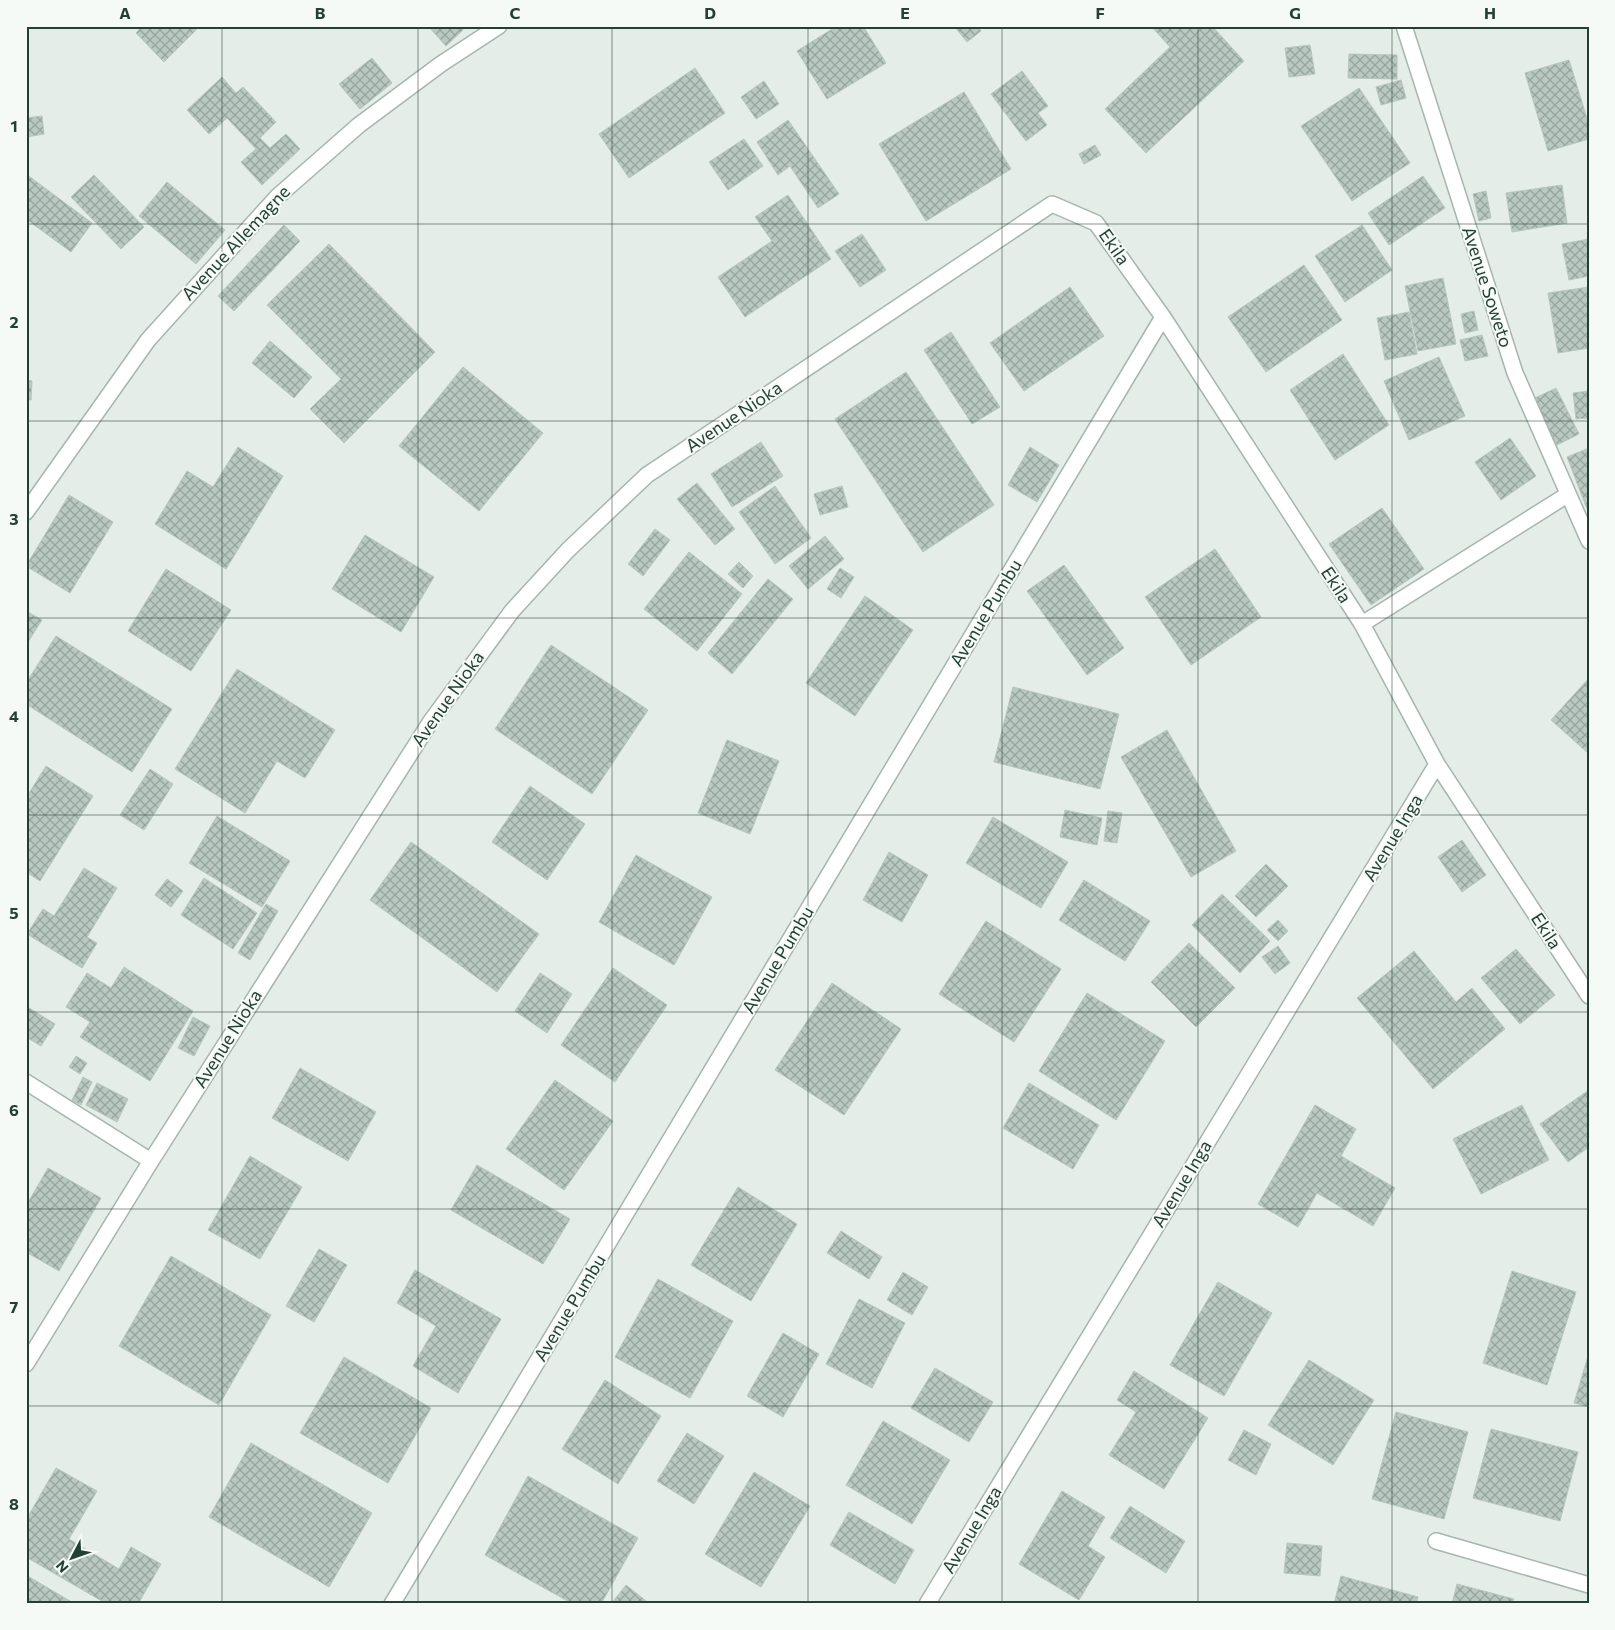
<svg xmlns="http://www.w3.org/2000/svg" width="1615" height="1630" font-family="Commissioner,sans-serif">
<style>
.building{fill:url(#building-cross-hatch);stroke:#b6c7bf}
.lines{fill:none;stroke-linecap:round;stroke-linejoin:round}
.minor-casing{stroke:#a7b5af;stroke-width:18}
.minor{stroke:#fff;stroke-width:15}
.grid{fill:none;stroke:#243f35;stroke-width:1;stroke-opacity:0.55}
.labels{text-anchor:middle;stroke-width:4;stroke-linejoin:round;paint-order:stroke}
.street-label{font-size:18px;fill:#243f35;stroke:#f5faf7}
.neatline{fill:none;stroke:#243f35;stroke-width:2}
.grid-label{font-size:16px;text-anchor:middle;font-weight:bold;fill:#243f35}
</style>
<defs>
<pattern id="building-cross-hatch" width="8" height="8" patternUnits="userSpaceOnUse" patternTransform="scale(1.25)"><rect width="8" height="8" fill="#b9c8c1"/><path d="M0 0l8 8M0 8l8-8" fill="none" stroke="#96a49e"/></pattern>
</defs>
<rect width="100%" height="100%" fill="#e4ede8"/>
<path class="building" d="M 142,26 L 200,26 L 164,62 L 136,33 Z
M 428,26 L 460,26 L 463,30 L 446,46 Z
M 837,26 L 863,26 L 886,63 L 827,99 L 797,51 Z
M 954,26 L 977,26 L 981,31 L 967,42 Z
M 1151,26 L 1212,26 L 1244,61 L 1146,153 L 1105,109 L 1170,47 Z
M 1310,45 L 1315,74 L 1289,77 L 1285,48 Z
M 1349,54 L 1397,55 L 1397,79 L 1348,78 Z
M 372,58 L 392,83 L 360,109 L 339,84 Z
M 1569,60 L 1589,125 L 1589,139 L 1548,151 L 1525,73 Z
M 695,68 L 725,113 L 629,178 L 599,134 Z
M 1022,71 L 1048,106 L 1038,113 L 1047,125 L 1026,141 L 991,94 Z
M 222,77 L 236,93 L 243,87 L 276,122 L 260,138 L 270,148 L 286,134 L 300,149 L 262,185 L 241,162 L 256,149 L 227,118 L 209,134 L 187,110 Z
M 1401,80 L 1406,98 L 1381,105 L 1376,87 Z
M 764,81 L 779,104 L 756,119 L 741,97 Z
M 1359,88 L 1410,163 L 1352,201 L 1301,126 Z
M 964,92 L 1011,169 L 926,221 L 879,144 Z
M 42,116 L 44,134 L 26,137 L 26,118 Z
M 788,120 L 839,194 L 818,208 L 790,166 L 778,175 L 757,142 Z
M 744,139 L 763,166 L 728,190 L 709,162 Z
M 1095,145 L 1101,155 L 1084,164 L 1079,154 Z
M 26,174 L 92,223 L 71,252 L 26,219 Z
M 94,175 L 144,227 L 121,249 L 71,197 Z
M 1423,176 L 1445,208 L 1389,245 L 1368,213 Z
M 167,182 L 225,230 L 196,264 L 139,216 Z
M 1562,185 L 1567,223 L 1512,232 L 1506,193 Z
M 1486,191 L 1491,218 L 1479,221 L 1473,194 Z
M 788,195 L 831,259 L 745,317 L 718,277 L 772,241 L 755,217 Z
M 284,225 L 300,241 L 234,311 L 218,296 Z
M 1362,225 L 1392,270 L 1345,302 L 1315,256 Z
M 862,234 L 886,270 L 860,287 L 835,251 Z
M 1589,239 L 1589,276 L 1569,280 L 1562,244 Z
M 329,244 L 435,352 L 344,443 L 310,409 L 341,379 L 267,305 Z
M 1304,265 L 1342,320 L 1266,372 L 1228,317 Z
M 1443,278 L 1456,344 L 1418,351 L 1405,286 Z
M 1070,287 L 1104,336 L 1024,391 L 990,343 Z
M 1589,287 L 1589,348 L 1558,353 L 1548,293 Z
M 1474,311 L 1478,330 L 1465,333 L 1461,314 Z
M 1409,312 L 1417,354 L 1385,360 L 1377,318 Z
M 951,332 L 1000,407 L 972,424 L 924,350 Z
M 1482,335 L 1488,356 L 1465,361 L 1460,340 Z
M 270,341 L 312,377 L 294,398 L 252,363 Z
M 1343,354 L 1389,425 L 1335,460 L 1290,390 Z
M 1439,357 L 1465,416 L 1409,440 L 1384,381 Z
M 463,367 L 543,433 L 479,511 L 399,446 Z
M 906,372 L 994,505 L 923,552 L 835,419 Z
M 26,380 L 32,381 L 31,400 L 26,399 Z
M 1556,388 L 1579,434 L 1557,445 L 1533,399 Z
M 1589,391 L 1589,418 L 1576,419 L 1573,393 Z
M 1510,438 L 1536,476 L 1501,500 L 1475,462 Z
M 761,442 L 783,476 L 732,507 L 711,474 Z
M 238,447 L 283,476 L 226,569 L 155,524 L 187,471 L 213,487 Z
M 1030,447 L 1059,465 L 1037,502 L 1008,485 Z
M 1589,448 L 1589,508 L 1587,509 L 1567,457 Z
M 697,483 L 735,529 L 715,545 L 677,499 Z
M 775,486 L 811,538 L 775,564 L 739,512 Z
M 842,486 L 848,507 L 820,515 L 814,494 Z
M 69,495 L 113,522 L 70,593 L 26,566 Z
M 1382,508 L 1424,569 L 1371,605 L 1329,544 Z
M 655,529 L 670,540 L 643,576 L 628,564 Z
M 365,535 L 434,577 L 401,632 L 332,589 Z
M 825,536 L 844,559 L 808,589 L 789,566 Z
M 1215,549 L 1261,617 L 1191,665 L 1145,597 Z
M 689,552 L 742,594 L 697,651 L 644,609 Z
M 739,562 L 753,576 L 743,588 L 728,574 Z
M 1064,565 L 1124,648 L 1087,675 L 1027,591 Z
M 840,568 L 854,577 L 841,598 L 827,589 Z
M 166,569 L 231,610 L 191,671 L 128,631 Z
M 768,579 L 793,599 L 732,674 L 708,653 Z
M 865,596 L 913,630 L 855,716 L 806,683 Z
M 26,611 L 42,620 L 26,645 Z
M 56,636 L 172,709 L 132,772 L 26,704 L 26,683 Z
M 551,645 L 648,710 L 592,794 L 495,729 Z
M 237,669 L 335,730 L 305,778 L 277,761 L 245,813 L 175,769 Z
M 1589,678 L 1589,754 L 1551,720 Z
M 1013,687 L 1119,714 L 1100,789 L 994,762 Z
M 1167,730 L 1236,851 L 1191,877 L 1121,757 Z
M 727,740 L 779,761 L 750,834 L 698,813 Z
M 46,766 L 93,796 L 40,881 L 26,872 L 26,798 Z
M 150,769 L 173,784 L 144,830 L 120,815 Z
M 530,786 L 585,824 L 547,880 L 492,842 Z
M 1065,810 L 1102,818 L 1097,845 L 1060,837 Z
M 1108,811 L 1122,813 L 1117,843 L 1104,841 Z
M 217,816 L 290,861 L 262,907 L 189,863 Z
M 993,817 L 1068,862 L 1041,908 L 966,863 Z
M 1462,840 L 1486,875 L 1462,892 L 1438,857 Z
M 411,842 L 539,934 L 497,992 L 370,900 Z
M 889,852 L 928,875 L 902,922 L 863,900 Z
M 636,855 L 712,897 L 674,965 L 599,922 Z
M 1266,864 L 1288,886 L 1256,917 L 1235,896 Z
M 84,868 L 117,888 L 87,937 L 97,943 L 82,968 L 27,934 L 43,909 L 54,916 Z
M 204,878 L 257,913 L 233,949 L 181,915 Z
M 167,879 L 183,891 L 171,907 L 155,895 Z
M 1084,880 L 1150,921 L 1125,961 L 1059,920 Z
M 1222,894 L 1270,941 L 1240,973 L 1192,925 Z
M 266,904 L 278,911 L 250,960 L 238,953 Z
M 1278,920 L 1288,931 L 1278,941 L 1267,930 Z
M 986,921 L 1061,969 L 1014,1042 L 939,994 Z
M 1189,943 L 1235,988 L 1196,1027 L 1151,982 Z
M 1278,946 L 1290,963 L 1275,974 L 1262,957 Z
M 1516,949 L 1555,995 L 1520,1024 L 1481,978 Z
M 1414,951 L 1456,1002 L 1472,988 L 1505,1029 L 1433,1089 L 1357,998 Z
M 124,967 L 193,1011 L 150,1081 L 80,1037 L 90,1022 L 66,1007 L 87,973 L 111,988 Z
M 613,968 L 667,1005 L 615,1082 L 561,1045 Z
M 540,973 L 572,994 L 547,1033 L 515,1011 Z
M 832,983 L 901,1029 L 844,1115 L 775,1070 Z
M 1087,993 L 1165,1041 L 1116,1120 L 1039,1071 Z
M 26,1006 L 55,1024 L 41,1046 L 26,1037 Z
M 193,1017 L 210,1026 L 194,1056 L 178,1048 Z
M 76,1056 L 87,1063 L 80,1074 L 69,1067 Z
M 300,1068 L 376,1112 L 348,1161 L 272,1118 Z
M 83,1077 L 92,1082 L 81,1105 L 72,1100 Z
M 555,1080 L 613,1121 L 564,1190 L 506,1149 Z
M 97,1083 L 128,1099 L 117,1122 L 86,1105 Z
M 1029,1083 L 1099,1125 L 1073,1169 L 1003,1128 Z
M 1589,1090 L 1589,1147 L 1568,1162 L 1540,1124 Z
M 1315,1105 L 1356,1129 L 1341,1156 L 1395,1188 L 1373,1226 L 1317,1193 L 1298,1227 L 1258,1204 Z
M 1522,1105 L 1549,1160 L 1481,1194 L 1453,1139 Z
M 250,1156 L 302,1187 L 260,1259 L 208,1230 Z
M 477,1165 L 570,1219 L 543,1264 L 451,1210 Z
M 48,1168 L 101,1198 L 59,1271 L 26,1252 L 26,1206 Z
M 738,1187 L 797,1224 L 751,1301 L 691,1265 Z
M 841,1231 L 882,1257 L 869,1279 L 827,1253 Z
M 319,1249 L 347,1265 L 314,1322 L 286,1306 Z
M 171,1256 L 271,1315 L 219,1405 L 119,1346 Z
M 415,1270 L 501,1319 L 458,1393 L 413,1366 L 436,1326 L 397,1303 Z
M 1512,1271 L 1576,1292 L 1547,1385 L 1483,1363 Z
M 903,1272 L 928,1287 L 912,1315 L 887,1300 Z
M 658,1279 L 733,1321 L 690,1398 L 615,1357 Z
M 1218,1282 L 1272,1313 L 1224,1396 L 1170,1365 Z
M 859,1299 L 905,1323 L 872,1388 L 826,1364 Z
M 783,1333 L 819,1354 L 783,1417 L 747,1396 Z
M 1589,1353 L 1589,1407 L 1574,1403 Z
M 344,1357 L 431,1408 L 388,1483 L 300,1433 Z
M 1309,1360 L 1374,1400 L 1333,1465 L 1268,1425 Z
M 935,1368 L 993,1402 L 969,1442 L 911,1408 Z
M 1134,1371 L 1208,1418 L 1164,1489 L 1109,1455 L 1136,1412 L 1117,1400 Z
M 605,1380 L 661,1416 L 618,1484 L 562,1449 Z
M 1396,1412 L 1468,1432 L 1444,1519 L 1372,1499 Z
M 883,1421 L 950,1460 L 912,1524 L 846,1485 Z
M 1491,1429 L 1578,1452 L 1560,1521 L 1473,1498 Z
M 1244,1430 L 1271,1444 L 1256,1475 L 1228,1460 Z
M 687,1433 L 724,1456 L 694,1504 L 657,1481 Z
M 251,1443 L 372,1513 L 329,1587 L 209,1517 Z
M 56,1468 L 97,1491 L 69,1539 L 119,1569 L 131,1547 L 161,1564 L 138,1604 L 107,1604 L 26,1557 L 26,1520 Z
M 754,1472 L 810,1506 L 761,1587 L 705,1554 Z
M 528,1476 L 638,1538 L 601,1604 L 573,1604 L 485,1555 Z
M 1062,1491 L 1105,1517 L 1088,1546 L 1105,1557 L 1079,1600 L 1019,1564 Z
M 1130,1506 L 1185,1541 L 1166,1573 L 1110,1538 Z
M 849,1512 L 914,1550 L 895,1584 L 830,1545 Z
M 1287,1543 L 1322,1546 L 1320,1576 L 1284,1573 Z
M 26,1575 L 75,1604 L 26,1604 Z
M 1341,1576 L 1418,1597 L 1416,1604 L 1334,1604 Z
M 1457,1584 L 1514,1599 L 1512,1604 L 1452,1604 Z
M 626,1585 L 650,1604 L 611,1604 Z"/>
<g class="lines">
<g class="minor-casing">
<path id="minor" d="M 1404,26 L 1515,373 L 1589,541
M 26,512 L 148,340 L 277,197 L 359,125 L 441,64 L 499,26
M 1362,624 L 1567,495
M 26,1082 L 151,1161
M 26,1364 L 151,1161 L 431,721 L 512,611 L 568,550 L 647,475 L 1052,204 L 1096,223 L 1163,317 L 1362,624 L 1437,764 L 1589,996
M 1436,1541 L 1589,1585
M 392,1604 L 1163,317
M 927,1604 L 1437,764"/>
</g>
<use href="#minor" class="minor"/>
</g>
<path class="grid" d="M 222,26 L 222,1604M 418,26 L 418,1604M 612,26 L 612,1604M 808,26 L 808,1604M 1002,26 L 1002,1604M 1198,26 L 1198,1604M 1392,26 L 1392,1604M 26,224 L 1589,224M 26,421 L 1589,421M 26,618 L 1589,618M 26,815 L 1589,815M 26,1012 L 1589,1012M 26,1209 L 1589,1209M 26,1406 L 1589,1406"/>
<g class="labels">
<g class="street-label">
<text transform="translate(236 243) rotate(-47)" y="6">Avenue Allemagne</text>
<text transform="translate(1114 247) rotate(55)" y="6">Ekila</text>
<text transform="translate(1487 287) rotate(72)" y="6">Avenue Soweto</text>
<text transform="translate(734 417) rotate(-34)" y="6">Avenue Nioka</text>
<text transform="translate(1336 585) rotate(57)" y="6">Ekila</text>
<text transform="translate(986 613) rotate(-59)" y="6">Avenue Pumbu</text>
<text transform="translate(448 699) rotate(-55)" y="6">Avenue Nioka</text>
<text transform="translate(1393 838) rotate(-59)" y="6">Avenue Inga</text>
<text transform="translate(1546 931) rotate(57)" y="6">Ekila</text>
<text transform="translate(778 960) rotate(-59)" y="6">Avenue Pumbu</text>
<text transform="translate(228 1039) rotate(-58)" y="6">Avenue Nioka</text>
<text transform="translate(1182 1184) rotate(-59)" y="6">Avenue Inga</text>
<text transform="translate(570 1308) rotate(-59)" y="6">Avenue Pumbu</text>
<text transform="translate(972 1530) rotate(-59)" y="6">Avenue Inga</text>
</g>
</g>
<rect width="1615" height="1630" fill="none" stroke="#f5faf7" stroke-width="55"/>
<g transform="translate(72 1558) rotate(229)" stroke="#f5faf7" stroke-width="4" paint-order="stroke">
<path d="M0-4L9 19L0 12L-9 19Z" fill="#243f35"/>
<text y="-8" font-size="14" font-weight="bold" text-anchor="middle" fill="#243f35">N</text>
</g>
<rect x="28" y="28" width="1560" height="1574" class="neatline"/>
<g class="grid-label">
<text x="125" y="19">A</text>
<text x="320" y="19">B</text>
<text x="515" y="19">C</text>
<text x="710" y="19">D</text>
<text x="905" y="19">E</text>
<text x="1100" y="19">F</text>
<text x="1295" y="19">G</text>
<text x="1490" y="19">H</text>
<text x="14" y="132">1</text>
<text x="14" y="328">2</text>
<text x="14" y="525">3</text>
<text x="14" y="722">4</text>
<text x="14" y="919">5</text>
<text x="14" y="1116">6</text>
<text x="14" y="1313">7</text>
<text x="14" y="1510">8</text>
</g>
</svg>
